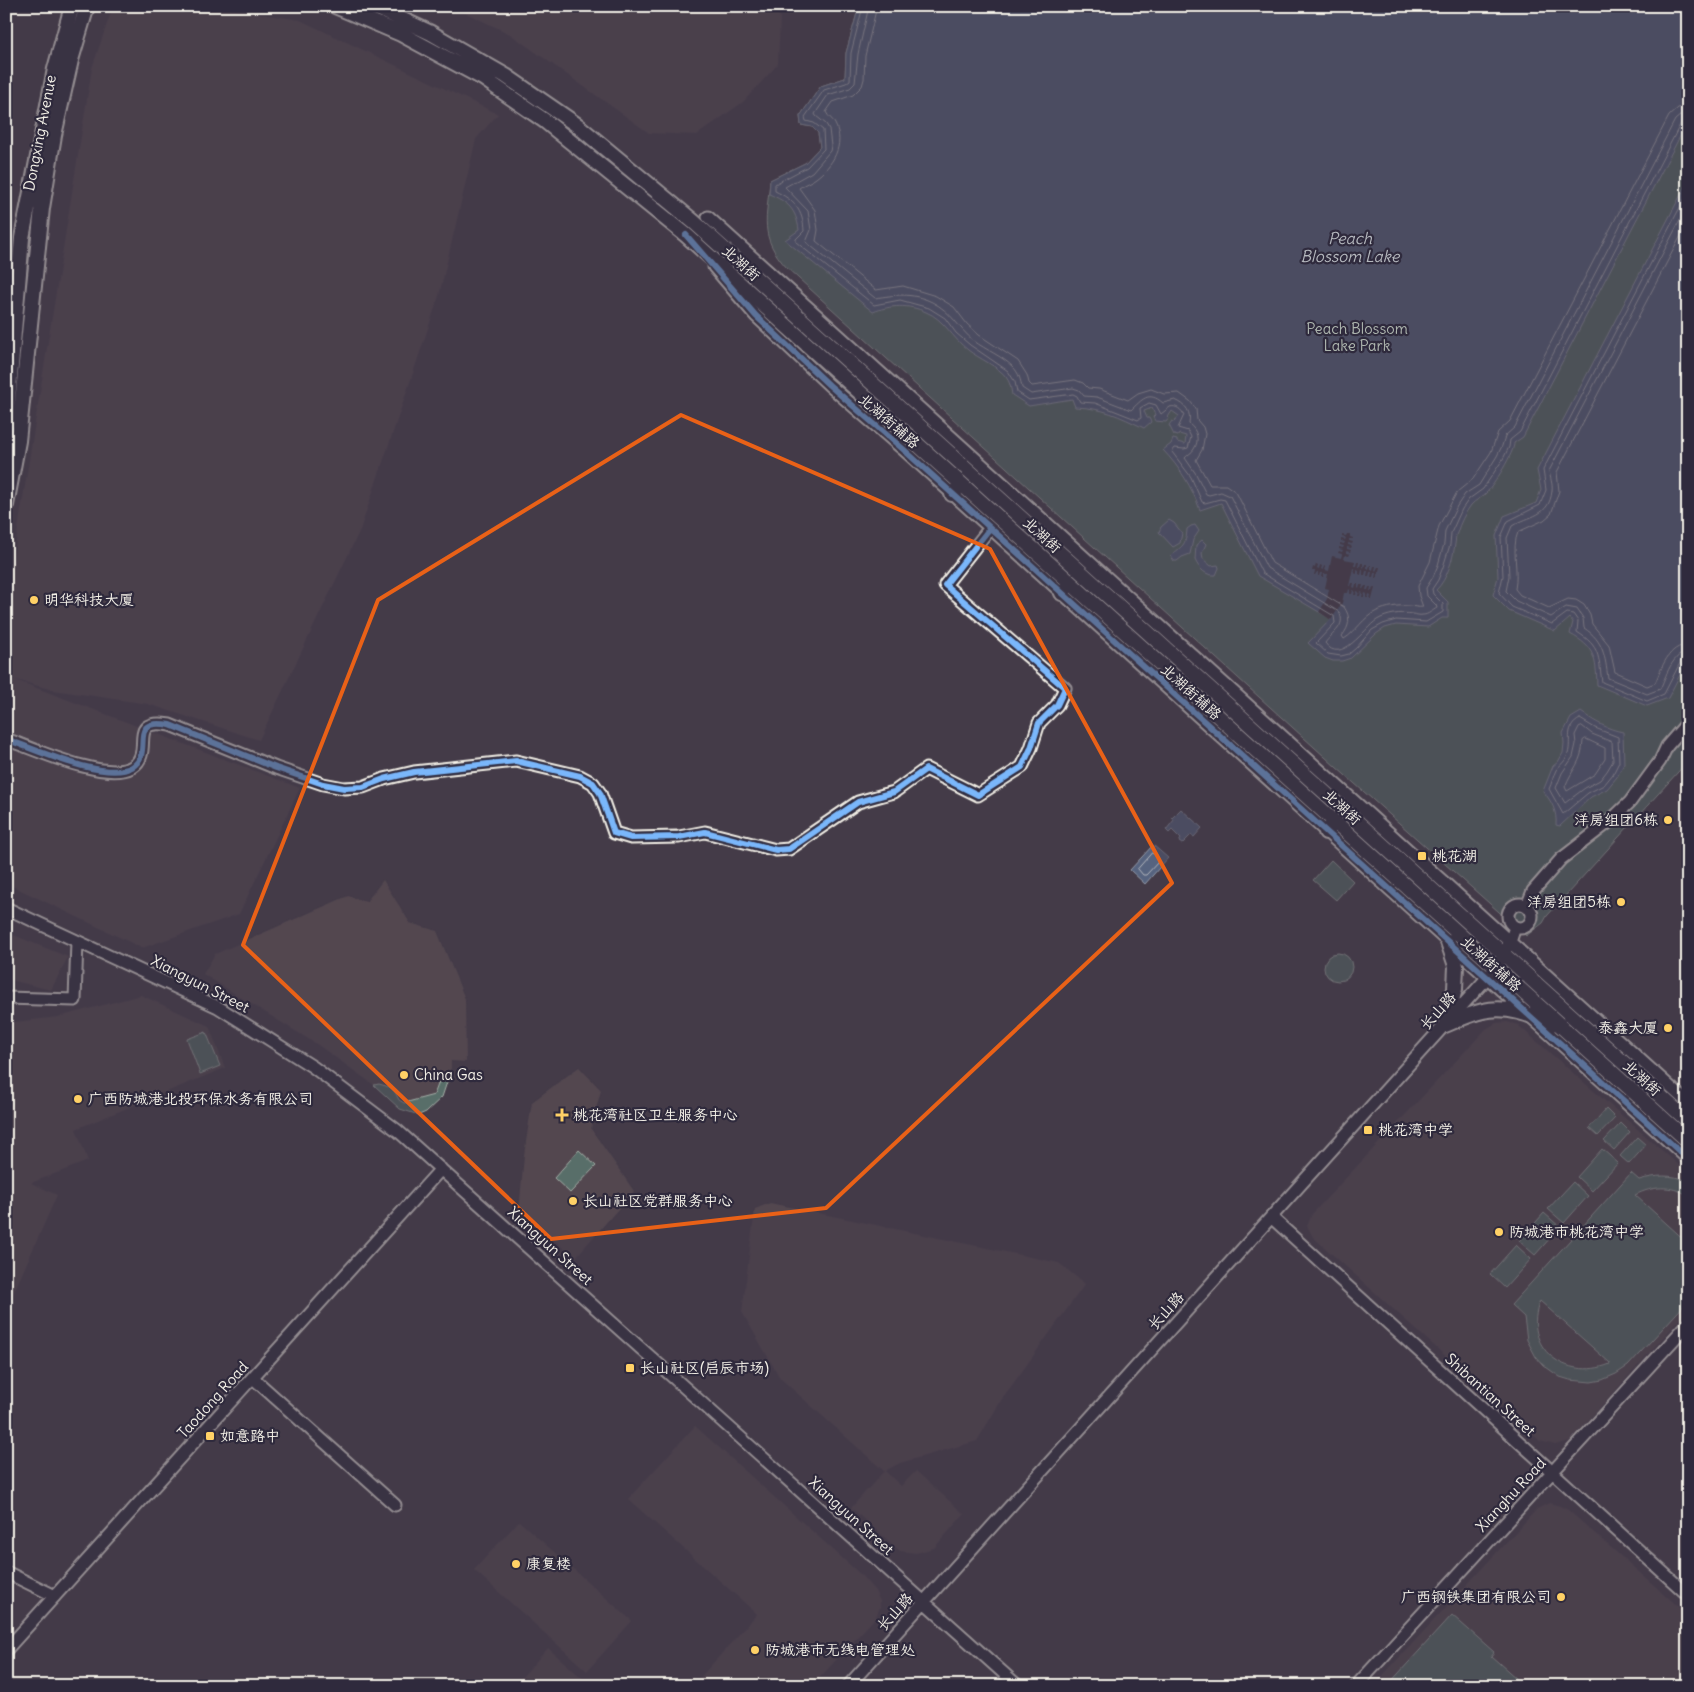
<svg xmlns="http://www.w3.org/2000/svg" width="1694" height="1692" font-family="Delius,'LXGW WenKai TC',sans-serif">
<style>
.built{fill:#524750}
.green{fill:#586e69;stroke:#a6b0a8;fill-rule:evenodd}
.water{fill:#56637f;stroke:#959ca9}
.pier{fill:#443b48}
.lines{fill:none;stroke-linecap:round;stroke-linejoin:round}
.shore{stroke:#b5b8be;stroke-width:1}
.minor-casing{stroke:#f4f1e8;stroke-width:15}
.major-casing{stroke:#f4f1e8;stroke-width:18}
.minor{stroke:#2f2a3d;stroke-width:11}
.major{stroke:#2f2a3d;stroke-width:14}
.cycleway-casing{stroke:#2f2a3d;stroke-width:9}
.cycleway{stroke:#7ab7fb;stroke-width:6}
.marked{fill:none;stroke:#e96117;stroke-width:4;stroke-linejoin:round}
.poi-dot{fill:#ffd166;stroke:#2f2a3d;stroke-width:2}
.labels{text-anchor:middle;stroke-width:4.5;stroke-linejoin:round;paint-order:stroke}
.street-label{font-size:15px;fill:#f4f1e8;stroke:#2f2a3d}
.park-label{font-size:15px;fill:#aeb6af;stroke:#2f2a3d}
.poi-label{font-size:15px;fill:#f4f1e8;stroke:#2f2a3d;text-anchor:start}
.water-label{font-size:16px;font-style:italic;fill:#b5b8be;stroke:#2f2a3d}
</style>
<rect width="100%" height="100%" fill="#443b48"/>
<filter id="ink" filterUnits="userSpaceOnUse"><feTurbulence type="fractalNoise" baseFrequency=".02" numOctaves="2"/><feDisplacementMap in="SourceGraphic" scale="10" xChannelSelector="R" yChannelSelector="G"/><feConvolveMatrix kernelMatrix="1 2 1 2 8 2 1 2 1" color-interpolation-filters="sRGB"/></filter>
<g filter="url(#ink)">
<path class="built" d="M 113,6 L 210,6 L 300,20 L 498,114 L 476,139 L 439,296 L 360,530 L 259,740 L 148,704 L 53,690 L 13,679 L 300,788 L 239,914 L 142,948 L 6,883 L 6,583 L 14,554 L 92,68 Z
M 451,6 L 778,6 L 780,19 L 778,64 L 743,102 L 697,135 L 649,133 L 510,34 Z
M 383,880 L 410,923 L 437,931 L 465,999 L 466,1062 L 451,1061 L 451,1068 L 442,1097 L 426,1112 L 419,1115 L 400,1109 L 374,1085 L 318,1045 L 203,974 L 215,954 L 348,896 L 366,902 Z
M 6,932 L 68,957 L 51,990 L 6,979 Z
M 141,995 L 209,1026 L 225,1068 L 76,1129 L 88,1161 L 31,1183 L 57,1195 L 6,1310 L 6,1023 L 58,1017 Z
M 1507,1022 L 1518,1025 L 1688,1173 L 1688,1310 L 1570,1441 L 1555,1445 L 1540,1441 L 1313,1237 L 1307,1226 L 1312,1214 L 1486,1029 L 1496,1023 Z
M 579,1067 L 601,1090 L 591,1129 L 634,1191 L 575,1258 L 519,1211 L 524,1155 L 532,1102 Z
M 770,1203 L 1059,1263 L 1085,1284 L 1002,1399 L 977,1441 L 900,1463 L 885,1471 L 901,1486 L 916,1471 L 964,1514 L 934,1548 L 916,1553 L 900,1551 L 851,1508 L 884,1471 L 780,1378 L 742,1312 L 755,1209 Z
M 695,1426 L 860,1574 L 875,1591 L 880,1601 L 880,1607 L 876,1617 L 812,1686 L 702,1686 L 697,1681 L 757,1614 L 628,1499 Z
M 1549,1503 L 1560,1506 L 1568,1510 L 1688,1615 L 1688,1670 L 1674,1686 L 1373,1686 L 1537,1509 Z
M 519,1521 L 632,1621 L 587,1671 L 474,1570 Z
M 548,1648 L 591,1686 L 514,1686 Z"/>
<path class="green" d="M 859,6 L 1688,6 L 1688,761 L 1547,916 L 1543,923 L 1526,936 L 1336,767 L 787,268 C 758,236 767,219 770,180 L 805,163 L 820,147 L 818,133 L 812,127 L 801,125 L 800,116 L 821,86 L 845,78 L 846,53 Z
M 1331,860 L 1353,881 L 1336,900 L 1313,880 Z
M1324 967a14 14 0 1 1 28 0a14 14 0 1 1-28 0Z
M 206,1032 L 220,1066 L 200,1074 L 187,1039 Z
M 450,1073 L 442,1097 L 426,1112 L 419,1115 L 400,1109 L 374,1085 L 379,1084 L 393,1088 L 399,1100 L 404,1103 L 434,1095 L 442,1074 Z
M 1606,1109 L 1615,1118 L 1598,1136 L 1589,1128 Z
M 1621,1123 L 1630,1132 L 1614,1150 L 1604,1141 Z
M 1637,1137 L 1646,1145 L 1629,1164 L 1620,1156 Z
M 1602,1149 L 1618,1163 L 1592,1191 L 1577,1177 Z
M 579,1150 L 596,1166 L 570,1193 L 554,1178 Z
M 1631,1173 L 1639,1180 C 1656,1175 1671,1174 1688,1181 L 1688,1195 C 1670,1185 1653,1186 1635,1195 L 1688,1243 L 1688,1301 L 1628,1366 L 1616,1374 L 1602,1380 L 1591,1382 L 1570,1380 L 1560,1377 L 1543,1365 L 1536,1357 L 1527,1340 L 1524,1317 L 1511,1305 ZM 1540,1301 L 1610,1363 L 1610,1364 C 1566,1382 1521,1347 1540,1301 Z
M 1573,1182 L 1588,1196 L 1564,1223 L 1548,1209 Z
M 1544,1213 L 1560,1227 L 1535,1255 L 1519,1241 Z
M 1516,1245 L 1531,1259 L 1505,1288 L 1490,1274 Z
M 1452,1615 L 1494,1652 L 1491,1656 L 1525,1686 L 1387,1686 Z"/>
<path class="water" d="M 859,6 L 1688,6 L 1688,121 L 1523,437 L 1514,443 C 1515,451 1493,487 1486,493 C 1482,498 1475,500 1471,505 C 1465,513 1460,523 1457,533 C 1455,536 1456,540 1455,544 C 1453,559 1447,580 1436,590 L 1448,602 L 1448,618 L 1442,618 L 1428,627 L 1396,625 L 1385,628 L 1376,634 L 1351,658 L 1342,661 L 1333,661 L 1325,658 L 1308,643 L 1331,619 L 1258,576 L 1221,503 L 1200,510 C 1192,487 1180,468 1163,450 L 1171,444 L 1173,439 L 1177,440 L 1177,442 L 1185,444 L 1186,436 L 1179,434 L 1178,436 L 1174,435 L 1169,425 L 1172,421 L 1174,422 L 1179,416 L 1172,411 L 1168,417 L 1169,418 L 1166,422 L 1155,421 L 1153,417 L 1155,415 L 1152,408 L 1144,411 L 1147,418 L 1149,418 L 1151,422 L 1144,428 C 1119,416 1103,408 1075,407 L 1072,399 L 1029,406 L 1012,395 C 1011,388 1010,382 1006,377 C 999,367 978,358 968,350 C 952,338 944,319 926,312 C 908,304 891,305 873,312 L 785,240 L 799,230 C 796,209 788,202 769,194 L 770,180 L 805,163 L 820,147 L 818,133 L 812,127 L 801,125 L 800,116 L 821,86 L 845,78 L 846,53 Z
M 1688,181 L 1688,659 L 1668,698 L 1647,706 L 1597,685 C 1596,659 1595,647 1570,634 L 1573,622 L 1570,618 L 1555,631 L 1509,611 L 1493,595 L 1498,577 L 1496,536 L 1504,516 L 1536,503 L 1541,490 L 1537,470 Z
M 1169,520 L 1174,523 L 1182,533 L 1180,543 L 1173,547 L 1159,532 L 1161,527 Z
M 1195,525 L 1199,531 L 1193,540 L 1190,554 L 1182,557 L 1177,561 L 1174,561 L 1171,556 C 1182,545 1186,547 1187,529 L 1191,526 Z
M 1202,540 L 1206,544 L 1202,553 L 1203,559 L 1211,566 L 1218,565 L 1219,568 L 1216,575 C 1206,576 1199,569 1195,560 L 1196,545 Z
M 1581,712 C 1595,722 1607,729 1623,732 L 1624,764 L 1617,777 L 1607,789 L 1591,797 L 1560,826 L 1556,825 C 1557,811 1552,802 1543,791 L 1553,766 L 1558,762 L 1563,753 L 1564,743 L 1563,733 L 1571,718 Z
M 1181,809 L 1202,828 L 1194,837 L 1191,835 L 1182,844 L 1179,842 L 1181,839 L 1172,830 L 1169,833 L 1166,830 L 1174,820 L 1172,818 Z
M 1153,845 L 1168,858 L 1145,884 L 1130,870 Z"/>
<path class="pier" d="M 1347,534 L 1350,534 L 1350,537 L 1353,538 L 1353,539 L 1349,539 L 1349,541 L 1353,542 L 1352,544 L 1348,543 L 1348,545 L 1352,546 L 1351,548 L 1347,547 L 1347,549 L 1351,550 L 1350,552 L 1346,551 L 1346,553 L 1350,554 L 1349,556 L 1345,555 L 1344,559 L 1355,561 L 1354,566 L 1356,566 L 1357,562 L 1359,562 L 1358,567 L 1360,567 L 1361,563 L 1363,563 L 1363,567 L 1364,568 L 1365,564 L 1367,564 L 1367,568 L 1369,569 L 1370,565 L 1371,565 L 1371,569 L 1373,570 L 1374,566 L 1376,566 L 1375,570 L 1376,571 L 1378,567 L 1380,567 L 1377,578 L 1375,578 L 1376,573 L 1374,573 L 1373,577 L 1371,577 L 1372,572 L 1370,572 L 1369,576 L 1367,576 L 1368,571 L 1366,571 L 1365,575 L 1363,575 L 1363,570 L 1362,570 L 1361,575 L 1359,574 L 1359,570 L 1357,569 L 1357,574 L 1354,573 L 1355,569 L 1353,568 L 1349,586 L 1351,586 L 1352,583 L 1354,583 L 1353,587 L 1355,588 L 1356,584 L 1358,584 L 1358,588 L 1359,589 L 1360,585 L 1363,585 L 1362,589 L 1363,589 L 1365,586 L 1367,586 L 1366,590 L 1368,590 L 1369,587 L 1371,587 L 1370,591 L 1372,591 L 1373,587 L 1375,588 L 1372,599 L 1370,599 L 1371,595 L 1369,594 L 1368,598 L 1366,598 L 1367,594 L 1365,593 L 1364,597 L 1362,597 L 1363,593 L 1361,592 L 1360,596 L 1358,596 L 1359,592 L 1357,591 L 1356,595 L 1354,595 L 1355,591 L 1353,590 L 1352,594 L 1350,594 L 1350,590 L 1349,589 L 1348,593 L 1344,593 L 1342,603 L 1331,620 L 1319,612 L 1327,599 L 1329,589 L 1325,588 L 1328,574 L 1324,574 L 1323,577 L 1321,577 L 1322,573 L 1320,573 L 1319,576 L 1318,576 L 1318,572 L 1317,572 L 1315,575 L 1314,575 L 1315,571 L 1312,571 L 1313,567 L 1315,568 L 1316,564 L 1318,565 L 1317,568 L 1319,569 L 1320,565 L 1322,566 L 1321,569 L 1323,570 L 1324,566 L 1326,567 L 1325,570 L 1329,571 L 1332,556 L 1341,558 L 1342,554 L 1338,553 L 1339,551 L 1342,552 L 1343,550 L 1339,549 L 1339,547 L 1343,548 L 1344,546 L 1340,545 L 1340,543 L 1344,544 L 1345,542 L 1341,541 L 1341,539 L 1345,540 L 1346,538 L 1342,537 L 1342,535 L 1346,536 Z"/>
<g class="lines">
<path class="shore" d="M 863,6 L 851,53 L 850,80 L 846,83 L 824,90 L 805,117 L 806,121 L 814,123 L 823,130 L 824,149 L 807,167 L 775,184 L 775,191 C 794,200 803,210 804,231 L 796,239 L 796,242 L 874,305 L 900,300 L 929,308 L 945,318 L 956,333 L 970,345 L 1008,371 L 1015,382 L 1017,392 L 1029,400 L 1073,394 L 1077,396 L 1080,402 L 1095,403 L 1138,420 L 1141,418 L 1140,408 L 1149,403 L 1156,405 L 1161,414 L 1170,407 C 1176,405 1182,410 1184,415 L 1178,428 L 1188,431 L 1191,437 L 1188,448 L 1184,449 L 1175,448 L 1172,452 L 1191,477 L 1202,502 L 1205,503 L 1220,499 L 1225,500 L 1262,573 L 1334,616 L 1335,623 L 1316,643 L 1328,654 L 1341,656 L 1349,654 L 1356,648 L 1372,630 L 1383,624 L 1396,620 L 1426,622 L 1443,612 L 1443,604 L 1433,594 L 1432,589 L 1438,580 L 1443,567 L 1450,545 L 1451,533 L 1462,509 L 1469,499 L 1483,489 L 1503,459 L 1509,447 L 1510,440 L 1520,432 L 1681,123 L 1684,120 L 1688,120
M 869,6 L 858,54 L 855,83 L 850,88 L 828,95 L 815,114 L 816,116 L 826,124 L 829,129 L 831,146 L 830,151 L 812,172 L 785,187 L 808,211 L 811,230 L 806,242 L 875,298 C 895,295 911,292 932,302 C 952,312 958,328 974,341 C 986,350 1002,356 1013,367 C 1019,373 1021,381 1022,388 L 1031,394 L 1073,388 L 1079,390 L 1084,396 L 1097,397 L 1131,410 C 1142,400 1148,390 1163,403 L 1175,400 C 1187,405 1191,412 1189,424 C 1197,430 1200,440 1194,449 C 1192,453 1188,454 1185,458 L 1196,474 L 1206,494 L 1209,495 L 1221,492 L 1230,496 L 1267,568 L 1339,612 C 1347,626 1332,633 1325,643 C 1341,666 1364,628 1377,620 C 1387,614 1401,612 1412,614 C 1415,614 1419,616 1423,615 C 1428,615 1433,610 1437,608 L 1436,605 L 1427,596 L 1426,588 L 1433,577 L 1438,565 L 1444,544 L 1445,531 L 1457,506 L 1465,494 L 1479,485 L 1497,456 L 1502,446 L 1505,436 L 1515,427 L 1675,120 L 1681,115 L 1688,113
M 877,6 L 865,56 L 864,79 L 862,86 L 853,95 L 833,102 L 826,112 C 828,117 833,119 835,124 C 846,145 832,166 816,178 C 811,182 804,184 799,188 L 815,210 L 818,230 L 816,241 L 876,290 L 903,286 L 936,296 L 954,307 L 967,324 L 979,335 L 1018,361 L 1027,375 L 1029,383 L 1032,386 L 1075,380 L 1083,383 L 1088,388 L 1099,389 L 1128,400 L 1138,393 L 1151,389 L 1164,394 L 1179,393 L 1190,401 L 1196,409 L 1197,420 L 1203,427 L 1205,434 L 1202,450 L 1196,460 L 1210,485 L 1226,485 L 1236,492 L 1272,563 L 1344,607 C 1351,617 1350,626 1342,636 L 1344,639 C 1356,632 1363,617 1377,611 C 1387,607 1398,605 1408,606 C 1414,606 1418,608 1423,607 L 1419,596 L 1418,586 L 1430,562 L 1439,526 L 1457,492 L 1473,479 L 1491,452 L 1498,432 L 1510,421 L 1669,116 L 1678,108 L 1688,106
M 1688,192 L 1543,470 L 1546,490 L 1540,505 L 1508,521 L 1501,537 L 1503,576 L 1499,593 L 1512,607 L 1552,624 L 1567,613 L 1573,614 L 1578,621 L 1577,632 C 1601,647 1598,656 1602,682 L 1647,701 L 1664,694 L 1681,661 L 1688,658
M 1688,205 L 1549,471 C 1550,477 1553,484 1552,491 C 1549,517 1530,515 1512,526 L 1507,538 L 1509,576 L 1506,591 L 1516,601 L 1551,617 L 1566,607 L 1577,609 L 1583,618 L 1584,628 C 1604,641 1605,657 1608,678 L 1647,694 L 1660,689 C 1666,677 1672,653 1688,652
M 1688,222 L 1557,472 L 1559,491 L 1551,514 L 1544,520 L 1518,532 C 1511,549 1519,570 1515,589 L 1520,595 L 1549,608 L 1568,599 L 1576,600 L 1584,605 L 1590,615 L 1592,624 L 1609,645 L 1615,672 L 1647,686 L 1655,683 C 1662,668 1668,645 1688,645
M 1580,719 L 1595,728 L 1618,737 L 1619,762 L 1613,774 L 1604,785 L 1588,793 L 1563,814 L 1549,789 C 1552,783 1553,776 1556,770 C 1560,765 1566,761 1568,754 C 1572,740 1564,727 1580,719 Z
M 1582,726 L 1592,734 L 1612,742 L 1613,761 L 1607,771 L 1600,780 L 1585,788 L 1565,803 L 1556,788 L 1562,773 L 1573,757 L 1576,744 L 1575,735 L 1579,727 Z
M 1586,739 L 1605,748 L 1605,759 L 1595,774 L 1567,791 L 1565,787 C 1572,768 1582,764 1583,741 Z
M 1152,853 L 1155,854 L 1160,860 L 1146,875 L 1143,875 L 1138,869 Z"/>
<g class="minor-casing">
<path id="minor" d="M 708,217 L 1688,1103
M 714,267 L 756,316 L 829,385 L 903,449 L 1688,1159
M 6,739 C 34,749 106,782 132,767 C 156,752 124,717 170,725 L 276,768 L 323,784 L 344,788 L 363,787 L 384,779 L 414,772 L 516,761 L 580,776 L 593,783 L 600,793 L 614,833 L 631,838 L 679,837 L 705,832 L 776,850 L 789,849 L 858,802 L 894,792 L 926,769 L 978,795 L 1022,767 L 1031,748 L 1039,723 L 1057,705 L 1065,688 L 945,585 L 990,528
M1508 916a12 12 0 1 1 24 0a12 12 0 1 1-24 0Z
M 1527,906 L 1533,891 L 1561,859 L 1609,822 L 1630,802 L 1660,761 L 1667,746 L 1688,722
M 6,908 L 218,1007 L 313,1067 L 398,1131 L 1018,1686
M 6,998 L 75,1000 L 77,941
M 1271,1217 L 1688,1595
M 253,1378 L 395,1505
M 6,1572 L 55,1596
M 6,1650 L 441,1169
M 848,1686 L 1496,968 L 1510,942 L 1515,927
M 1356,1686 L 1688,1324"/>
</g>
<g class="major-casing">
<path id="major" d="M 335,6 L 401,34 L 483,78 L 545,121 L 686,235 L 1688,1141
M 373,6 L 431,33 L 506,76 L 577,125 L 694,222 L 1688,1121
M 6,424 L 22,238 L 55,69 L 72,6
M 952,494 L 962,485
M 6,505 L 18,441 L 42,208 L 54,135 L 71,60 L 87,6
M 1062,593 L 1070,583
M 1326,832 L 1335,822
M 1445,1025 C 1457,1020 1470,1014 1483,1011 C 1507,1005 1531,1015 1552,1024
M 1445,1025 L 1455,989 L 1456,966 L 1448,942"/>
</g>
<use href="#minor" class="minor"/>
<use href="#major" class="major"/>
<g class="cycleway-casing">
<path id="cycleway" d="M 686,235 L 756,316 L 829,385 L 903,449 L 1688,1159
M 6,739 C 34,749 106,782 132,767 C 156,752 124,717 170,725 L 276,768 L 323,784 L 344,788 L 363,787 L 384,779 L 414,772 L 516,761 L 580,776 L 593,783 L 600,793 L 614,833 L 631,838 L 679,837 L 705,832 L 776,850 L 789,849 L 858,802 L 894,792 L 926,769 L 978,795 L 1022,767 L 1031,748 L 1039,723 L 1057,705 L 1065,688 L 945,585 L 990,528"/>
</g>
<use href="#cycleway" class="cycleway"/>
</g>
</g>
<path d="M0 0H1694V1692H0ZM 681,415 L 990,549 L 1172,883 L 826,1208 L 551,1239 L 243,945 L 378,600 Z" fill="#443b48" fill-opacity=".55" fill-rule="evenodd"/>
<path class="marked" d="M 681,415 L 990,549 L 1172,883 L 826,1208 L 551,1239 L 243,945 L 378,600 Z"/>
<g class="poi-dot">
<circle cx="34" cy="600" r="5"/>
<circle cx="1668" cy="820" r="5"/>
<rect x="1417" y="851" width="10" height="10" rx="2.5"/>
<circle cx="1621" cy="902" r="5"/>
<circle cx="1668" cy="1028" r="5"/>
<circle cx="404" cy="1075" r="5"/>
<circle cx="78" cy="1099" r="5"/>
<path d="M559.5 1107.5h5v5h5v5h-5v5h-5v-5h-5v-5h5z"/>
<rect x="1363" y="1125" width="10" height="10" rx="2.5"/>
<circle cx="573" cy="1201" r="5"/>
<circle cx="1499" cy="1232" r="5"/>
<rect x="625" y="1363" width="10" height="10" rx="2.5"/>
<rect x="205" y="1431" width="10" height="10" rx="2.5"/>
<circle cx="516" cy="1564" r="5"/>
<circle cx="1561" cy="1597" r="5"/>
<circle cx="755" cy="1650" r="5"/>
</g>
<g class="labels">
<g class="street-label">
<text transform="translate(40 133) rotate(-79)" y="5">Dongxing Avenue</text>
<text transform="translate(741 263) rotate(42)" y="5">北湖街</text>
<text transform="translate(889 421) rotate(41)" y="5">北湖街辅路</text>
<text transform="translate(1042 535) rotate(42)" y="5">北湖街</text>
<text transform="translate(1191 692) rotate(42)" y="5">北湖街辅路</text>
<text transform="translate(1342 807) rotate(42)" y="5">北湖街</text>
<text transform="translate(1491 964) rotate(42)" y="5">北湖街辅路</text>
<text transform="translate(200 984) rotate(27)" y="5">Xiangyun Street</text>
<text transform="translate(1438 1011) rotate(-48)" y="5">长山路</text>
<text transform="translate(1642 1078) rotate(42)" y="5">北湖街</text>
<text transform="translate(550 1246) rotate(42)" y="5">Xiangyun Street</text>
<text transform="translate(1166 1311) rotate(-48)" y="5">长山路</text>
<text transform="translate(1490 1395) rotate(42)" y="5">Shibantian Street</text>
<text transform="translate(213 1400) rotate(-48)" y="5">Taodong Road</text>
<text transform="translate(1511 1495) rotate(-47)" y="5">Xianghu Road</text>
<text transform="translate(851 1516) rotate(42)" y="5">Xiangyun Street</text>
<text transform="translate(895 1612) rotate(-48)" y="5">长山路</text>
</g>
<g class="park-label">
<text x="1357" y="334">Peach Blossom<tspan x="1357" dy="17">Lake Park</tspan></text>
</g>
<g class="poi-label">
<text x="44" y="605">明华科技大厦</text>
<text x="1658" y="825" text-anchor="end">洋房组团6栋</text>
<text x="1432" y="861">桃花湖</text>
<text x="1611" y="907" text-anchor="end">洋房组团5栋</text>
<text x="1658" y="1033" text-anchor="end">泰鑫大厦</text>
<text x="414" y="1080">China Gas</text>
<text x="88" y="1104">广西防城港北投环保水务有限公司</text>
<text x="573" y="1120">桃花湾社区卫生服务中心</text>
<text x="1378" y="1135">桃花湾中学</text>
<text x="583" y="1206">长山社区党群服务中心</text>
<text x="1509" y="1237">防城港市桃花湾中学</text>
<text x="640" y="1373">长山社区(启辰市场)</text>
<text x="220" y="1441">如意路中</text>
<text x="526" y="1569">康复楼</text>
<text x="1551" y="1602" text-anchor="end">广西钢铁集团有限公司</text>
<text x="765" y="1655">防城港市无线电管理处</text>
</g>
<g class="water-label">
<text x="1350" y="244">Peach<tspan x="1350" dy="18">Blossom Lake</tspan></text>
</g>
</g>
<rect width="1694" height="1692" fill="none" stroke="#2f2a3d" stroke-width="25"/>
<rect x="12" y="12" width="1669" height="1667" fill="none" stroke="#f4f1e8" stroke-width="2" filter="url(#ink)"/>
</svg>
